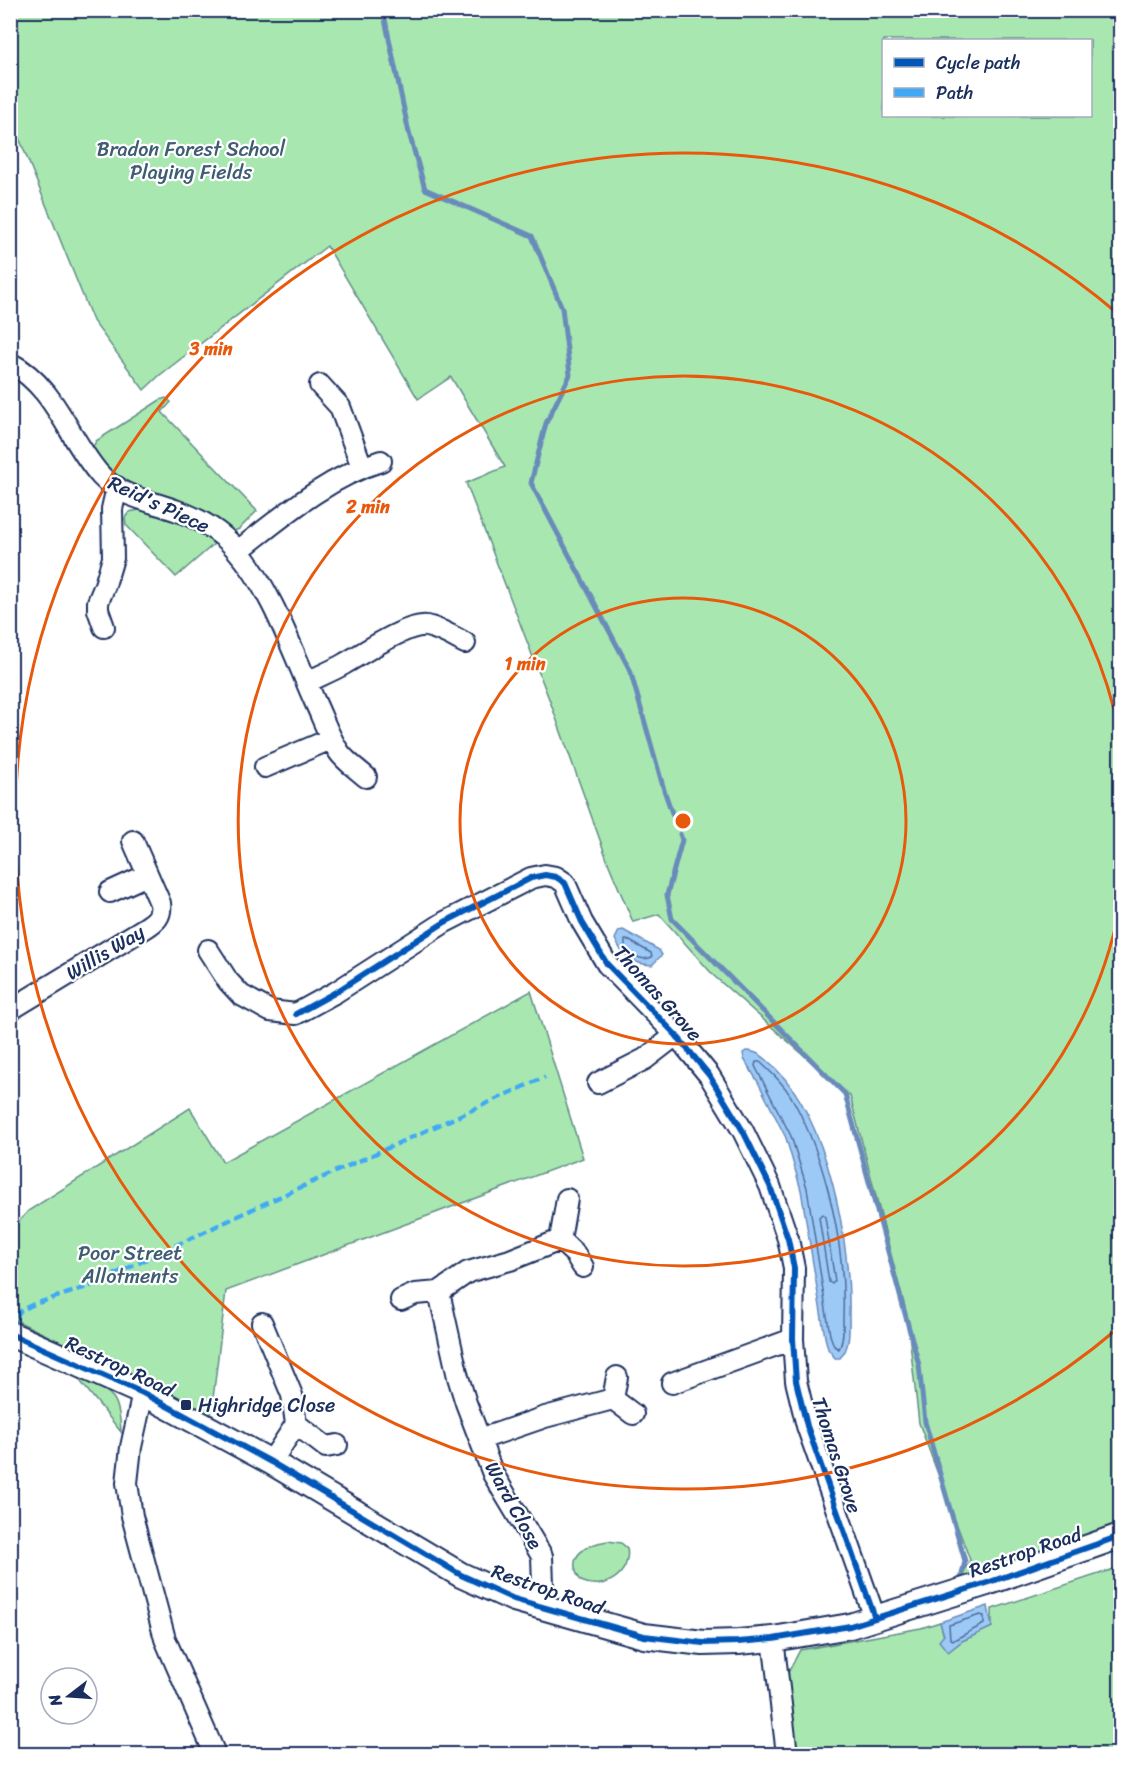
<svg xmlns="http://www.w3.org/2000/svg" width="1131" height="1765" font-family="Sriracha,sans-serif">
<style>
.green{fill:#a8e8b0;stroke:#628c87;stroke-width:1.5;fill-rule:evenodd}
.water{fill:#9dc9f7;stroke:#698bba;stroke-width:1.5}
.lines{fill:none;stroke-linecap:round;stroke-linejoin:round}
.shore{stroke:#4f6d9b;stroke-width:1.5}
.stream{stroke:#698bba;stroke-width:5}
.minor-casing{stroke:#1b2f5e;stroke-width:24}
.tertiary-casing{stroke:#1b2f5e;stroke-width:28}
.minor{stroke:#fff;stroke-width:20}
.tertiary{stroke:#fff;stroke-width:24}
.quiet{stroke:#3fa9f5;stroke-width:4.5;stroke-dasharray:9 4.5;stroke-linecap:butt}
.cycleway-casing{stroke:#fff;stroke-width:10}
.cycleway{stroke:#0057b8;stroke-width:6}
.ring{fill:none;stroke:#e8590c;stroke-width:3}
.poi-dot{fill:#1b2f5e;stroke:#fff;stroke-width:2}
.labels{text-anchor:middle;stroke-width:4.5;stroke-linejoin:round;paint-order:stroke}
.park-label{font-size:20px;fill:#3e5d72;stroke:#fff}
.street-label{font-size:20px;fill:#1b2f5e;stroke:#fff}
.poi-label{font-size:20px;fill:#1b2f5e;stroke:#fff;text-anchor:start}
.centre{fill:#e8590c;stroke:#fff;stroke-width:3}
.ring-label{font-size:18px;text-anchor:middle;font-weight:bold;fill:#e8590c;stroke:#fff;stroke-width:4.5;stroke-linejoin:round;paint-order:stroke}
</style>
<rect width="100%" height="100%" fill="#fff"/>
<filter id="ink" filterUnits="userSpaceOnUse"><feTurbulence type="fractalNoise" baseFrequency=".0167" numOctaves="2"/><feDisplacementMap in="SourceGraphic" scale="12" xChannelSelector="R" yChannelSelector="G"/><feConvolveMatrix kernelMatrix="1 2 1 2 8 2 1 2 1" color-interpolation-filters="sRGB"/></filter>
<g filter="url(#ink)">
<path class="green" d="M 11,11 L 1120,11 L 1120,1526 L 959,1581 L 970,1560 L 919,1423 L 907,1316 L 850,1096 L 714,976 L 659,914 L 633,922 L 609,865 L 551,704 L 466,483 L 505,467 L 451,377 L 418,399 L 327,246 L 160,375 L 144,390 L 93,321 L 11,118 ZM 884,40 L 1090,40 L 1090,116 L 884,116 Z
M 166,398 L 171,402 L 162,412 L 257,511 L 239,529 L 232,532 L 135,487 C 118,476 102,465 93,447 L 96,441 L 160,400 Z
M 139,510 C 166,516 194,525 214,544 L 176,577 L 126,525 L 125,518 L 129,512 Z
M 531,991 L 583,1158 L 226,1291 L 211,1415 L 11,1318 L 11,1231 L 28,1211 L 190,1108 L 223,1162 Z
M 77,1377 C 111,1393 119,1391 121,1432 Z
M 608,1541 L 621,1543 L 627,1548 C 632,1574 604,1592 581,1581 C 564,1557 585,1544 608,1541 Z
M 1120,1567 L 1120,1754 L 795,1754 L 788,1673 L 800,1650 L 921,1628 L 940,1622 L 948,1652 L 962,1641 L 992,1627 L 992,1609 Z"/>
<path class="water" d="M 623,930 L 659,950 L 662,955 L 652,965 C 632,964 623,957 615,939 L 619,931 Z
M 746,1051 C 759,1051 767,1060 776,1069 C 828,1120 851,1244 849,1315 C 849,1330 851,1347 840,1358 L 835,1358 L 828,1349 L 825,1337 L 801,1190 L 786,1138 L 758,1082 L 744,1059 L 743,1053 Z
M 988,1606 L 992,1627 L 962,1641 L 948,1652 L 939,1641 L 944,1635 L 940,1622 Z"/>
<g class="lines">
<path class="shore" d="M 625,940 L 628,940 L 651,953 L 652,957 C 641,962 633,955 625,947 Z
M 756,1062 L 760,1062 C 772,1073 785,1085 793,1100 C 827,1161 846,1249 843,1318 C 843,1328 844,1341 839,1349 L 834,1346 L 830,1335 L 807,1188 L 791,1136 L 755,1066 Z
M 822,1214 L 825,1217 L 835,1281 L 832,1284 L 829,1282 L 819,1217 Z
M 980,1615 L 984,1616 L 984,1624 L 954,1640 L 950,1639 L 949,1625 Z"/>
<path class="stream" d="M 383,10 L 409,133 L 425,189 L 532,236 L 562,308 L 570,375 L 546,423 L 531,483 L 630,670 L 664,790 L 673,816
M 680,834 L 682,840 L 667,895 L 672,919 L 845,1094 L 919,1365 L 925,1422 L 965,1561 L 960,1583"/>
<g class="minor-casing">
<path id="minor" d="M 10,363 C 56,387 68,439 101,476 C 119,496 151,501 175,510 C 198,518 220,531 236,549 C 271,587 294,655 315,702 C 323,719 329,737 339,752 C 345,761 357,769 366,777
M 320,385 L 340,407 L 362,467
M 238,551 C 283,516 326,478 381,461
M 104,627 L 98,610 L 98,602 L 105,585 L 113,558 L 112,509 L 117,487
M 307,682 C 319,676 332,671 344,664 C 362,654 407,623 427,626 C 441,629 454,637 465,643
M 265,767 L 331,739
M 110,892 L 147,875
M 208,950 L 228,981 L 241,995 L 270,1011 L 296,1014 L 336,992 L 445,922 L 531,878 L 545,875 L 556,877 L 565,883 L 582,922 L 607,964 L 676,1035 L 709,1075 L 743,1131 L 770,1186 L 788,1239 L 794,1268 L 793,1339 L 796,1381 L 807,1426 L 875,1618
M 10,1010 L 145,928 C 156,921 162,916 160,903 L 133,841
M 598,1083 L 645,1059 L 676,1035
M 567,1199 L 560,1240 L 575,1254 L 583,1267
M 401,1300 L 415,1294 L 439,1292
M 262,1323 L 292,1395 L 296,1424 L 271,1462
M 617,1377 L 613,1399 L 633,1414
M 672,1383 L 793,1339
M 143,1393 L 131,1447 L 127,1483 L 132,1516 L 165,1639 L 215,1754
M 296,1424 L 326,1447 L 337,1445
M 481,1439 L 545,1417 L 613,1399
M 537,1606 L 543,1585 L 542,1556 L 493,1474 L 466,1403 L 458,1377 L 439,1292 L 468,1272 L 510,1260 L 560,1240
M 773,1639 L 787,1754"/>
</g>
<g class="tertiary-casing">
<path id="tertiary" d="M 10,1334 L 143,1393 L 271,1462 L 461,1575 L 514,1599 L 644,1636 L 703,1643 L 738,1642 L 773,1639 L 850,1626 L 987,1583 L 1120,1536"/>
</g>
<use href="#minor" class="minor"/>
<use href="#tertiary" class="tertiary"/>
<path class="quiet" d="M 10,1329 L 20,1311 L 32,1305 L 90,1286 L 257,1207 L 545,1077"/>
<g class="cycleway-casing">
<path id="cycleway" d="M 296,1014 L 336,992 L 445,922 L 531,878 L 545,875 L 556,877 L 565,883 L 582,922 L 607,964 L 676,1035 L 709,1075 L 743,1131 L 770,1186 L 788,1239 L 794,1268 L 793,1339 L 796,1381 L 807,1426 L 875,1618
M 10,1334 L 143,1393 L 271,1462 L 461,1575 L 514,1599 L 644,1636 L 703,1643 L 738,1642 L 773,1639 L 850,1626 L 987,1583 L 1120,1536"/>
</g>
<use href="#cycleway" class="cycleway"/>
</g>
</g>
<g class="ring">
<circle cx="683" cy="821" r="223"/>
<path d="M1120 906A445 445 0 1 1 1120 736"/>
<path d="M1117 1329A668 668 0 1 1 1117 313"/>
</g>
<rect class="poi-dot" x="180" y="1399" width="12" height="12" rx="3"/>
<g class="labels">
<g class="park-label">
<text x="191" y="156">Bradon Forest School<tspan x="191" dy="23">Playing Fields</tspan></text>
<text x="130" y="1260">Poor Street<tspan x="130" dy="23">Allotments</tspan></text>
</g>
<g class="street-label">
<text transform="translate(159 504) rotate(25)" y="7">Reid's Piece</text>
<text transform="translate(105 952) rotate(-31)" y="7">Willis Way</text>
<text transform="translate(658 993) rotate(48)" y="7">Thomas Grove</text>
<text transform="translate(120 1366) rotate(25)" y="7">Restrop Road</text>
<text transform="translate(837 1455) rotate(72)" y="7">Thomas Grove</text>
<text transform="translate(514 1505) rotate(61)" y="7">Ward Close</text>
<text transform="translate(1025 1552) rotate(-19)" y="7">Restrop Road</text>
<text transform="translate(548 1589) rotate(19)" y="7">Restrop Road</text>
</g>
<g class="poi-label">
<text x="198" y="1412">Highridge Close</text>
</g>
</g>
<circle cx="683" cy="821" r="9" class="centre"/>
<g class="ring-label">
<text x="211" y="355">3 min</text>
<text x="368" y="513">2 min</text>
<text x="525" y="670">1 min</text>
</g>
<rect width="1131" height="1765" fill="none" stroke="#fff" stroke-width="36"/>
<rect x="18" y="18" width="1095" height="1729" fill="none" stroke="#1b2f5e" stroke-width="2" filter="url(#ink)"/>
<rect x="882" y="39" width="210" height="78" fill="#ffffff" stroke="#a4acbf" stroke-width="1.5"/>
<rect x="894" y="58" width="30" height="9" fill="#0057b8" stroke="#a4acbf" stroke-width="1.5"/>
<text x="936" y="69" font-size="18" fill="#1b2f5e">Cycle path</text>
<rect x="894" y="88" width="30" height="9" fill="#3fa9f5" stroke="#a4acbf" stroke-width="1.5"/>
<text x="936" y="99" font-size="18" fill="#1b2f5e">Path</text>
<g transform="translate(69 1696) rotate(253)"><circle r="28" fill="#ffffff" stroke="#a4acbf" stroke-width="1.5"/>
<path d="M0-4.5L10 22L0 15L-10 22Z" fill="#1b2f5e"/>
<text y="-9" font-size="16" font-weight="bold" text-anchor="middle" fill="#1b2f5e">N</text>
</g>
</svg>
